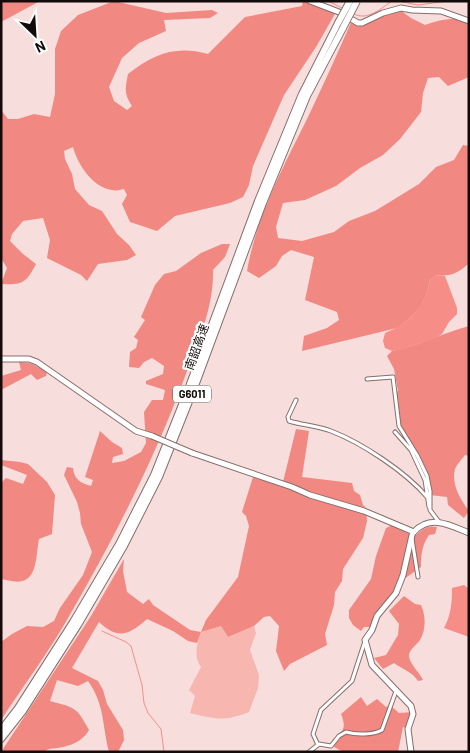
<svg xmlns="http://www.w3.org/2000/svg" width="470" height="753" font-family="Barlow,'Noto Sans SC',sans-serif">
<style>
.green{fill:#f8b6b0}
.forest{fill:#f18881}
.water{fill:#f78d87}
.lines{fill:none;stroke-linecap:round;stroke-linejoin:round}
.stream{stroke:#f78d87;stroke-width:1}
.street-casing{stroke:#856e6c;stroke-width:5}
.secondary-casing{stroke:#856e6c;stroke-width:7}
.highway-casing{stroke:#856e6c;stroke-width:8}
.street{stroke:#fff;stroke-width:3}
.secondary{stroke:#fff;stroke-width:5}
.highway{stroke:#fff;stroke-width:6}
.secondary-bridge-casing{stroke:#856e6c;stroke-width:7;stroke-linecap:butt}
.highway-bridge-casing{stroke:#856e6c;stroke-width:8;stroke-linecap:butt}
.secondary-bridge{stroke:#fff;stroke-width:5}
.highway-bridge{stroke:#fff;stroke-width:6}
.labels{text-anchor:middle;stroke-width:4.5;stroke-linejoin:round;paint-order:stroke}
.shield{fill:#fff;stroke:#5a5454;stroke-width:1}
.shield-label{font-size:11px;font-weight:bold;fill:#130b0a}
.street-label{font-size:12px;fill:#130b0a;stroke:#fff}
</style>
<rect width="100%" height="100%" fill="#f7dddb"/>
<path class="green" d="M 221,626 L 228,637 L 254,626 L 256,633 L 250,650 L 259,675 L 258,688 L 249,712 C 224,722 215,719 190,713 L 195,696 L 189,690 L 201,667 C 193,656 197,644 201,632 Z"/>
<path class="forest" d="M 1,1 L 40,1 L 1,22 Z
M 114,1 L 166,13 L 212,10 L 218,13 L 210,18 L 164,20 L 166,31 L 139,43 L 122,58 L 109,87 L 114,101 L 127,110 L 132,106 C 124,94 125,89 128,74 C 154,54 175,45 208,54 L 245,17 L 302,6 L 303,1 L 310,1 L 336,12 L 316,47 L 284,95 L 253,166 L 249,185 L 243,197 L 230,203 L 175,216 L 157,231 L 130,222 L 122,204 L 127,195 L 124,189 C 100,197 79,169 73,147 L 64,151 L 65,159 L 72,174 L 75,189 L 89,205 L 102,211 L 117,234 L 129,245 L 136,255 L 127,260 L 98,264 L 87,281 L 81,275 L 47,258 L 50,240 L 43,218 L 23,221 L 12,234 L 10,241 L 23,254 L 36,264 C 26,283 23,285 1,284 L 7,268 L 1,258 L 1,110 L 8,119 L 18,119 L 34,114 L 50,117 L 55,94 L 55,49 L 61,31 L 78,15 Z
M 397,8 L 411,18 L 425,25 C 441,19 453,17 469,21 L 469,77 L 448,86 L 439,77 L 428,78 L 423,93 L 421,112 L 400,139 L 383,155 L 360,168 L 336,186 L 305,200 L 283,203 L 276,227 L 278,238 L 302,241 L 334,232 L 349,221 L 375,211 L 419,184 L 436,167 L 454,160 L 463,145 L 469,146 L 469,263 C 459,273 450,277 436,275 L 430,280 C 426,302 416,315 397,328 L 302,351 L 304,336 L 327,328 L 339,320 L 337,312 L 305,300 L 314,257 L 291,250 L 282,256 L 276,266 L 259,278 L 247,271 C 256,218 283,167 307,119 C 323,86 338,52 353,18 L 358,23 Z
M 222,244 L 230,244 L 225,257 L 213,270 C 214,308 197,344 184,379 C 152,465 110,546 64,625 C 45,657 22,688 1,720 L 1,710 L 3,708 L 1,706 L 1,642 L 12,634 L 27,626 L 43,627 L 54,621 L 60,608 L 83,575 L 92,552 L 81,524 L 80,513 L 77,502 L 64,475 L 67,467 L 73,468 C 74,479 80,483 91,486 L 93,480 L 85,477 L 100,431 L 112,442 L 122,448 L 123,454 L 113,457 L 112,463 L 124,461 L 141,452 L 146,443 L 144,412 L 152,400 L 163,400 L 165,390 L 146,384 L 146,381 L 163,374 L 164,366 L 152,358 L 144,362 L 139,368 L 129,367 L 130,352 L 136,348 L 138,340 L 134,337 L 145,320 L 141,317 L 155,285 L 164,274 L 176,271 L 201,253 Z
M 469,326 L 469,456 L 465,455 C 462,459 457,464 455,469 C 451,484 460,499 469,511 L 464,518 L 448,505 L 447,497 L 430,495 C 428,469 409,451 399,427 C 395,417 396,403 395,392 L 398,391 L 394,369 L 387,356 L 392,351 C 419,346 442,333 469,326 Z
M 19,362 C 31,362 37,366 47,372 L 46,376 L 37,380 L 31,374 L 1,390 L 1,376 L 21,370 Z
M 296,429 L 309,431 L 302,477 L 352,483 L 354,491 L 360,495 L 363,505 L 366,508 L 367,521 L 363,538 L 343,569 L 342,581 L 335,592 L 334,605 L 325,634 L 327,645 L 290,664 L 284,671 L 276,651 L 279,626 L 270,616 L 264,617 L 254,626 L 228,637 L 221,626 L 201,632 L 197,643 L 188,641 L 173,631 L 147,619 C 129,635 118,640 99,622 L 72,668 L 98,681 L 103,690 L 107,704 L 123,730 L 124,740 L 118,752 L 109,752 C 102,725 105,705 88,681 L 78,686 L 57,680 L 50,701 C 75,708 76,706 89,730 C 84,739 74,745 63,747 C 56,749 49,747 44,752 L 1,752 L 91,616 L 124,559 L 123,571 L 127,592 L 143,604 L 149,599 L 153,605 L 190,630 L 201,632 L 206,620 L 238,577 L 249,526 L 246,516 L 242,512 L 253,477 L 282,486 Z
M 1,460 L 20,462 L 28,464 L 47,482 L 55,495 L 52,534 L 39,539 C 36,552 38,578 22,581 C 16,583 7,580 1,579 L 1,483 L 6,478 L 23,484 L 27,475 L 1,465 Z
M 392,525 L 409,534 L 416,535 C 423,529 427,525 437,527 L 435,534 L 429,535 C 422,545 421,554 421,567 L 397,584 L 392,594 L 375,614 L 371,627 L 364,627 L 361,631 L 353,625 L 349,618 L 349,610 L 371,579 L 376,556 L 386,528 Z
M 404,596 L 415,604 L 421,605 C 426,616 426,630 420,640 C 416,646 409,649 409,656 C 409,663 419,672 423,680 L 418,681 C 413,672 402,669 394,663 L 383,669 L 374,658 L 386,655 L 398,635 L 399,624 L 389,611 Z
M 361,697 L 367,706 L 377,699 L 386,707 L 390,705 L 399,713 L 413,712 L 408,729 L 403,727 L 398,752 L 343,752 L 334,747 L 332,740 C 343,731 347,729 341,714 Z"/>
<path class="water" d="M 436,275 L 445,276 L 457,308 L 457,314 L 449,322 L 442,334 L 436,338 L 403,349 L 392,351 L 385,348 L 383,341 L 385,333 C 410,323 425,306 430,280 Z
M 464,585 L 469,589 L 469,637 L 444,628 C 451,615 452,603 452,588 Z"/>
<g class="lines">
<path class="stream" d="M 328,1 L 344,9
M 398,1 L 418,5 L 448,1
M 354,14 C 368,21 380,9 392,1
M 102,631 L 126,642 L 131,646 L 142,685 L 144,703 L 148,713 L 161,729 L 164,752"/>
<g class="street-casing">
<path id="street" d="M 367,379 L 393,377 L 399,426 L 417,455 L 427,476 L 430,491 L 430,510 L 439,522
M 296,400 L 288,417 L 289,421 C 303,425 317,426 331,431 C 362,443 406,472 427,497
M 395,432 L 411,450 L 425,480 L 429,507
M 412,539 L 418,577
M 318,745 L 313,734 L 321,710 L 352,681 L 365,641
M 309,752 L 319,744 L 331,746 L 339,736 L 346,732 C 356,735 373,735 382,730 L 396,691"/>
</g>
<g class="secondary-casing">
<path id="secondary" d="M 310,1 L 339,12 L 358,23 L 362,23 L 383,13 L 401,8 L 412,10 L 441,11 L 469,21
M 1,359 L 29,359 L 37,362 L 136,431 L 152,436
M 192,453 L 292,487 L 310,495 L 364,511 L 414,532 C 430,514 450,525 469,533
M 411,752 L 408,729 L 413,714 L 411,706 L 372,665 L 365,640 L 372,630 L 377,616 L 396,593 L 403,575 L 412,535"/>
</g>
<g class="highway-casing">
<path id="highway" d="M 1,730 L 18,708 L 73,622 L 119,544 L 154,475 L 187,392 L 258,201 L 302,94 L 338,23
M 1,739 L 23,711 L 78,625 L 124,546 L 159,477 L 192,394 L 263,203 L 307,96 L 343,28"/>
</g>
<use href="#street" class="street"/>
<use href="#secondary" class="secondary"/>
<use href="#highway" class="highway"/>
<g class="secondary-bridge-casing">
<path id="secondary-bridge" d="M 152,436 L 192,453"/>
</g>
<g class="highway-bridge-casing">
<path id="highway-bridge" d="M 338,23 L 350,1
M 343,28 L 357,1"/>
</g>
<use href="#secondary-bridge" class="secondary-bridge"/>
<use href="#highway-bridge" class="highway-bridge"/>
</g>
<g class="labels">
<rect class="shield" x="173" y="385.5" width="38" height="17" rx="4"/>
<g class="shield-label">
<text x="192" y="398">G6011</text>
</g>
<g class="street-label">
<text transform="translate(197 347) rotate(-70)" y="4">南韶高速</text>
</g>
</g>
<rect width="470" height="753" fill="none" stroke="#130b0a" stroke-width="5"/>
<g transform="translate(35 35) rotate(155)" stroke="#ffffff" stroke-width="4" paint-order="stroke">
<path d="M0-4L9 19L0 12L-9 19Z" fill="#130b0a"/>
<text y="-8" font-size="14" font-weight="bold" text-anchor="middle" fill="#130b0a">N</text>
</g>
</svg>
